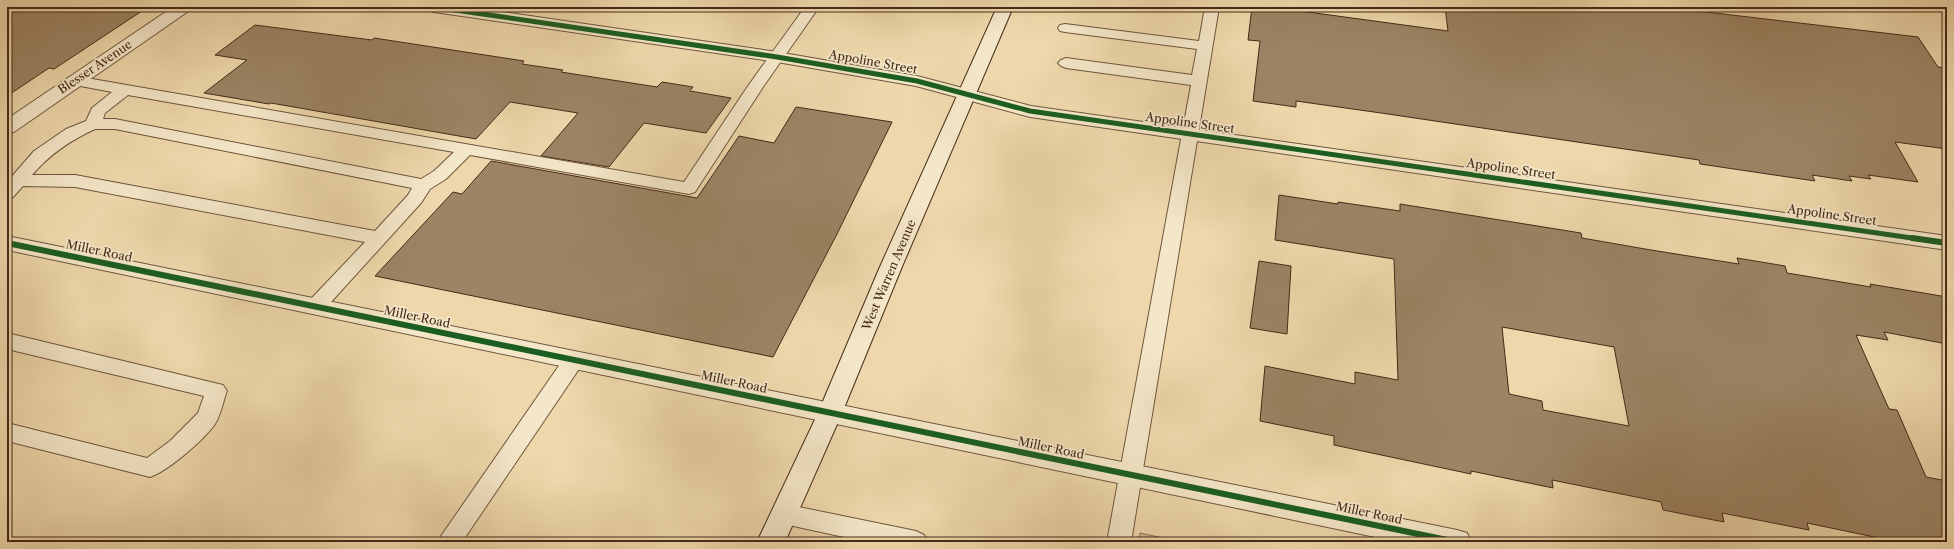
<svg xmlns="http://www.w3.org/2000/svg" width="1954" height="549" font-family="'Libre Caslon Text',serif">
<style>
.green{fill:#d1ba92;stroke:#8a7255}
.building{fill:#9c8464;stroke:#442a18;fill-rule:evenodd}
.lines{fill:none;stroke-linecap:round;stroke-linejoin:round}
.service-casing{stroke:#6e563d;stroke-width:2}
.minor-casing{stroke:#6e563d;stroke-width:2}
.tertiary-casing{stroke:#6e563d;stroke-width:2}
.secondary-casing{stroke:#442a18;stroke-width:2}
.service{fill:#f4e6c8;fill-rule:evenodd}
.minor{fill:#f4e6c8;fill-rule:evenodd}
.tertiary{fill:#f4e6c8;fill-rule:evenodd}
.secondary{fill:#f4e6c8;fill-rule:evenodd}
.cycleway-far1-casing{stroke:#f4e6c8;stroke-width:7}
.cycleway-casing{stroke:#f4e6c8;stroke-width:9}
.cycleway-far1{stroke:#1b5e20;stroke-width:5}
.cycleway{stroke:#1b5e20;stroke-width:6}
.labels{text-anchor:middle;stroke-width:3.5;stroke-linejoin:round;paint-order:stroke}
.street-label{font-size:12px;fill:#442a18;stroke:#f4e6c8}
</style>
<rect width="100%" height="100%" fill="#eed8ab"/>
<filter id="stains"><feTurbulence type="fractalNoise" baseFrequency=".005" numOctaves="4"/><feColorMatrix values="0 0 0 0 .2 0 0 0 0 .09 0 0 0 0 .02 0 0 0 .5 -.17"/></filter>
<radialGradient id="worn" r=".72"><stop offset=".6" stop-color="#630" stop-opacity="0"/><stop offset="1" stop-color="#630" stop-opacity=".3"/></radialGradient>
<path class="green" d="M 1140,533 L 1182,542 L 1139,542 Z"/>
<path class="building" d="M 7,7 L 148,7 L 54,69 L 49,68 L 7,96 Z
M 1252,7 L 1293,10 L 1448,31 L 1445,7 L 1664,7 L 1918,37 L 1938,67 L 1947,68 L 1947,149 L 1895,142 L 1918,182 L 1868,175 L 1871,179 L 1849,176 L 1852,181 L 1812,175 L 1815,181 L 1700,164 L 1699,160 L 1381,113 L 1296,101 L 1296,107 L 1253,101 L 1260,41 L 1248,40 Z
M 255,25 L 372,40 L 374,38 L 524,61 L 522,64 L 563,70 L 561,72 L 657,87 L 662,82 L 693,87 L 690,91 L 731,98 L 706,133 L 644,123 L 609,167 L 541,156 L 578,113 L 510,102 L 476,139 L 271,103 L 269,104 L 204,93 L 247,60 L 215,55 Z
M 796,107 L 892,122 L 837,234 L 773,357 L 375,276 L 453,192 L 462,194 L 491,161 L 697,198 L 739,136 L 774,143 Z
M 1279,195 L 1338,204 L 1338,202 L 1400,211 L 1400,204 L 1581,233 L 1582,238 L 1651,250 L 1739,264 L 1737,258 L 1785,266 L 1787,273 L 1871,287 L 1870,284 L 1947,297 L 1947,344 L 1884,332 L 1888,340 L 1856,335 L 1889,409 L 1897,410 L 1926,477 L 1947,481 L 1947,542 L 1898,542 L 1807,523 L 1809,530 L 1722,513 L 1724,522 L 1663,510 L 1661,502 L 1552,480 L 1553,488 L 1471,471 L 1471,474 L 1334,445 L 1334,436 L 1260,421 L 1265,366 L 1355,384 L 1355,372 L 1398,380 L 1394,259 L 1275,240 ZM 1502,327 L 1614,347 L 1629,426 L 1543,410 L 1542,401 L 1509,394 Z
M 1259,261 L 1291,266 L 1287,334 L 1250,328 Z"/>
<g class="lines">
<g class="service-casing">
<path id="service" d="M 805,7 L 819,7 L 763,87 L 695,192 L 689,194 L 470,155 L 446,179 L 430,189 L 421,203 L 322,312 L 315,314 L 308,312 L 305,307 L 308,302 L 365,242 L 75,187 L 23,186 L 13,197 L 7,199 L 7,182 L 34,151 L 66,129 L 86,121 L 92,108 L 112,92 L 70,84 L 67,81 L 70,78 L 75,76 L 684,182 L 748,86 ZM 128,95 L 454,152 L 434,171 L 421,179 L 115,119 L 103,119 L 105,113 ZM 95,129 L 115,129 L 412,188 L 408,195 L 375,231 L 75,175 L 32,175 C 50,154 71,140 95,129 Z
M 1205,7 L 1219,7 L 1131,542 L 1107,542 L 1191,85 L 1066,68 L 1061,66 L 1058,63 L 1061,60 L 1066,58 L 1192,75 L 1197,49 L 1065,32 L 1060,31 L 1058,28 L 1060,25 L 1065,24 L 1199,41 Z
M 7,333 L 223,385 L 227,391 C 223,401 221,415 215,424 C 204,440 168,471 150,477 L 7,441 L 7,423 L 147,458 L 170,441 L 198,413 L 204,396 L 7,349 Z
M 574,352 L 581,354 L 584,360 L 581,366 L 462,542 L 437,542 L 567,354 Z
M 784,504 L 916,531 L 924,535 L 928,542 L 867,542 L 784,524 L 776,521 L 772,514 L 776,507 Z"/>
</g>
<g class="minor-casing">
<path id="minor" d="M 173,7 L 192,7 L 190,10 L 14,132 L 7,134 L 7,119 Z
M 426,7 L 468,7 L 777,52 L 917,76 L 1031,106 L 1947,236 L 1947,250 L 1030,117 L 916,86 L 777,62 L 434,12 L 428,10 Z"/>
</g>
<g class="tertiary-casing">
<path id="tertiary" d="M 7,236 L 1457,530 L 1467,533 L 1471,542 L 1399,542 L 7,250 Z"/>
</g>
<g class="secondary-casing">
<path id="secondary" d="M 997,7 L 1013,7 L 901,269 L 842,413 L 785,542 L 757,542 L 818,413 L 879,269 Z"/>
</g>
<use href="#service" class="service"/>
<use href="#minor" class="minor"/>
<use href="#tertiary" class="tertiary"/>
<use href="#secondary" class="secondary"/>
<g class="cycleway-far1-casing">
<path id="cycleway-far1" d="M 434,7 L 777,57 L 917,81 L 1030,111 L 1919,239"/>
</g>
<g class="cycleway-casing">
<path id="cycleway" d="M 1912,238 L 1947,243
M 7,243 L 1457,542"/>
</g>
<use href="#cycleway-far1" class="cycleway-far1"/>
<use href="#cycleway" class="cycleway"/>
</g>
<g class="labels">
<g class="street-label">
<text transform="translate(873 62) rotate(10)" y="4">Appoline Street</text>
<text transform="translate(95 67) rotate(-34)" y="4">Blesser Avenue</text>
<text transform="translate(1190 123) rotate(8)" y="4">Appoline Street</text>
<text transform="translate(1511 169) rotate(8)" y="4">Appoline Street</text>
<text transform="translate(1832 215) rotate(8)" y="4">Appoline Street</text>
<text transform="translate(99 251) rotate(12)" y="4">Miller Road</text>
<text transform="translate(889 275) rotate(-67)" y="4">West Warren Avenue</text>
<text transform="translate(417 317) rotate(12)" y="4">Miller Road</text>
<text transform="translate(734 382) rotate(12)" y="4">Miller Road</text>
<text transform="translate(1051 448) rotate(12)" y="4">Miller Road</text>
<text transform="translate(1369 513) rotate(12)" y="4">Miller Road</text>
</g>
</g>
<rect width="1954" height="549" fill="none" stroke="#eed8ab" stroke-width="24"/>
<rect x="8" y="8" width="1938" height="533" fill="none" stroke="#442a18" stroke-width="2"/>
<rect x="12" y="12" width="1930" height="525" fill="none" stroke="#442a18"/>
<rect width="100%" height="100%" filter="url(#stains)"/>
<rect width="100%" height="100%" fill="url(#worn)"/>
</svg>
